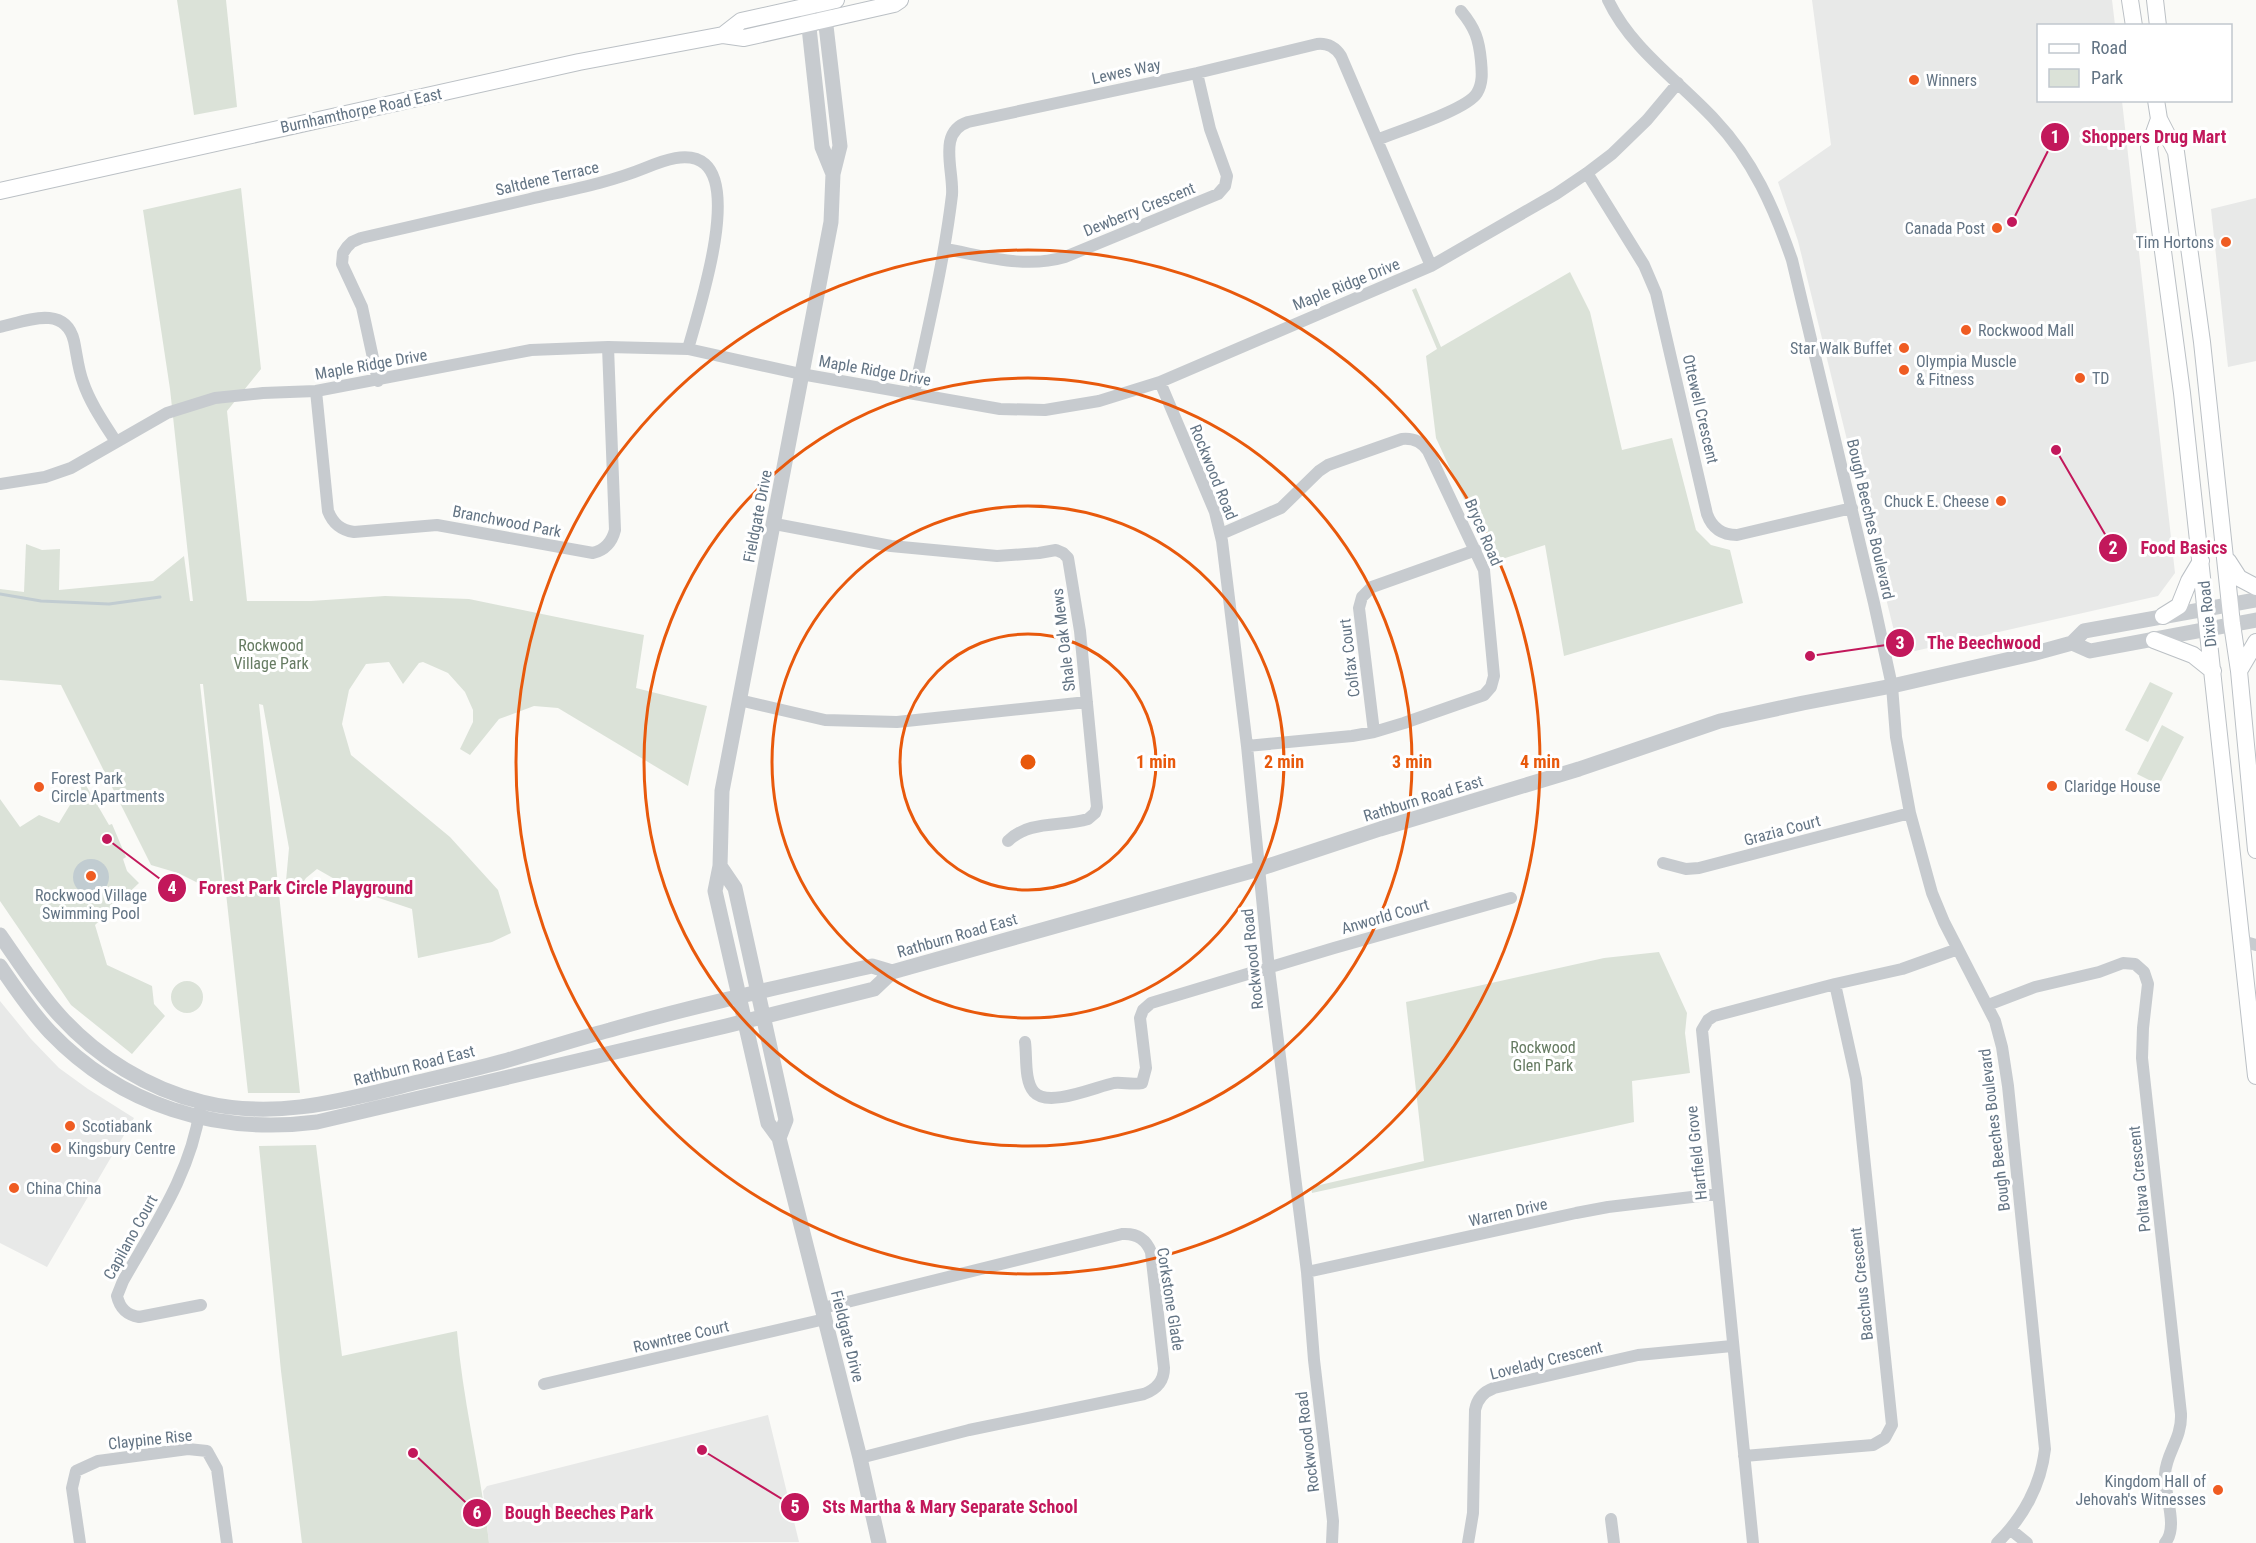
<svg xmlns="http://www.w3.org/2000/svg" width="2256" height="1543" font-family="'Roboto Condensed',sans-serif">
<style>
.built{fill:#e8e9e8}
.green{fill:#dbe2d8}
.water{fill:#c1ccd1}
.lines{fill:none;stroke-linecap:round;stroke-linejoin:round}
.stream{stroke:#c1ccd1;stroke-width:3}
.secondary-casing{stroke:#bbc0c5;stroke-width:18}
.minor{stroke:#c7cbcf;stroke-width:12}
.tertiary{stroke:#c7cbcf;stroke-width:15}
.secondary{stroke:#fff;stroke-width:16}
.ring{fill:none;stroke:#e8590c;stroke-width:3}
.poi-dot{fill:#ef5c22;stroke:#fff;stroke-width:2}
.labels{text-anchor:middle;stroke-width:6;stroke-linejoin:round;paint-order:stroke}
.street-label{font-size:16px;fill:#637484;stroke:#fff}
.poi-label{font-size:16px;fill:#637484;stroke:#fff;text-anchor:start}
.park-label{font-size:16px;fill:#667b62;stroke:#fff}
.centre{fill:#e8590c;stroke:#fff;stroke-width:3}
.ring-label{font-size:18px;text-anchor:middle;font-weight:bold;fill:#e8590c;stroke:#fff;stroke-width:6;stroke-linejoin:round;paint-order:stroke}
.leader{fill:none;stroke:#c2185b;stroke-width:2}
.callout-dot{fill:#c2185b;stroke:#fff;stroke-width:2}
.mark-label{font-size:18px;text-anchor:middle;font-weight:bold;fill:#fff}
.callout-label{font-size:18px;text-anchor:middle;font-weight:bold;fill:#c2185b;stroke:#fff;stroke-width:6;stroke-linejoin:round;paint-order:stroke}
</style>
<rect width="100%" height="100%" fill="#fafaf7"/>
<path class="built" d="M 1812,0 L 2112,0 L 2115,25 L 2038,26 L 2038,100 L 2122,101 L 2175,573 L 2158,596 L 1915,651 L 1896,639 L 1798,241 L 1778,182 L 1831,145 Z
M 2256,198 L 2256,361 L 2228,367 L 2211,209 Z
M 0,1001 L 31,1039 L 59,1068 L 88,1089 L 134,1118 L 47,1267 L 0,1243 Z
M 768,1415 L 799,1542 L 489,1543 L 483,1491 L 487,1486 Z"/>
<path class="green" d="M 177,0 L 226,0 L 237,107 L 194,115 Z
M 241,188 L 261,369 L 227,411 L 247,601 L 311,601 L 385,596 L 469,599 L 644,635 L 636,688 L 707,706 L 688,786 L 558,708 L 534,706 L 499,719 L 470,755 L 460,749 L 473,722 L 473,710 L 465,692 L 448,673 L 423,662 L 419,663 L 403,684 L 389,662 L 366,664 L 349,690 L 342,724 L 351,755 L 450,837 L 498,890 L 511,933 L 492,942 L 418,958 L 412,909 L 352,889 L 317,869 L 306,878 L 296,892 L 285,892 L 289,848 L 263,705 L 259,704 L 300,1093 L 248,1093 L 203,684 L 200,684 L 224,896 L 178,873 L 151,865 L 61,685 L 0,680 L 0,589 L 24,592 L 26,544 L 42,550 L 60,549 L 59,590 L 153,581 L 184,556 L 190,601 L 193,601 L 170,389 L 143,210 Z
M 1570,272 L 1590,312 L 1622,450 L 1672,438 L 1696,530 L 1711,545 L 1730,550 L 1743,603 L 1564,656 L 1545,545 L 1493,562 L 1436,438 L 1426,356 L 1437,349 L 1412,290 L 1416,288 L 1441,347 Z
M 2150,682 L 2173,693 L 2148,742 L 2125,730 Z
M 2162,725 L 2184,737 L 2159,785 L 2137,774 Z
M 84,782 L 109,825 L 112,824 L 126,857 L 123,859 L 127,871 L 139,883 L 95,925 L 107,965 L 152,986 L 154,1004 L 165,1016 L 132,1054 L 71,1005 L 0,901 L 0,799 L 20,827 L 39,815 L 59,823 Z
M 1659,952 L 1687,1013 L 1685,1033 L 1690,1073 L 1632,1081 L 1634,1122 L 1312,1193 L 1311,1187 L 1424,1161 L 1406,1002 L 1604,958 Z
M171 997a16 16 0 1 1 32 0a16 16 0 1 1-32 0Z
M 316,1145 L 342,1356 L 457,1331 C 463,1403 481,1472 489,1543 L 302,1543 L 281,1371 L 259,1146 Z"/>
<path class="water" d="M73 877a18 18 0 1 1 36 0a18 18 0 1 1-36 0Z"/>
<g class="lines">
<path class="stream" d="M 0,594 L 41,601 L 109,604 L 160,597"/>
<g class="secondary-casing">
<path id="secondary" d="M 2130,0 L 2134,26
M 2155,0 L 2158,26
M 723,35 L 741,21 L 836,0
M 2156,100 L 2159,119 L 2176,152 L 2202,342 L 2232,624 L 2239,671 L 2256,850
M 2159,119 L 2149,147 L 2182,393 L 2256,1076
M 0,191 L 579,62 L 723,35 L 744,38 L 894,4 L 900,0
M 2228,561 L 2239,578 L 2256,587
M 2163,616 L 2179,606 L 2189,581 L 2201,561
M 2154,640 L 2193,655 L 2213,671
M 2239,671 L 2256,642"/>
</g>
<path class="minor" d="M 1608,0 C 1631,49 1679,81 1715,120 C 1753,160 1774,208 1792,260 L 1874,603 L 1892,686 L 1896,737 L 1910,813 L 1932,893 L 1944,922 L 1995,1021 L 2002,1047 L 2008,1086 L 2045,1449 C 2041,1485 2023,1518 1997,1543
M 1377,140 C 1398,131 1467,110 1477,93 C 1483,83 1482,72 1481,61 C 1479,39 1475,28 1461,11
M 1587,173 L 1644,265 L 1656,293 L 1707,514 C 1712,528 1722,535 1737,535 L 1852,508
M 945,249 C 985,256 1024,269 1065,257 L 1218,194 L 1225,186 L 1227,176 L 1210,129 L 1197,73
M 0,327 C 26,321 65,304 74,341 C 77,355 78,369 83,382 C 90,403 104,423 116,442
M 378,381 L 362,307 L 342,264 L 343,253 L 347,247 L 352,242 L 361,238 C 418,225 474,212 530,199 C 569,190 608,183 645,168 C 662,161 689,150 705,164 C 738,193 698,312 688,349
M 1160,382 L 1215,512 L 1222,541 L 1247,746 L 1269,969 L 1307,1272 L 1314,1360 L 1333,1521 L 1332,1543
M 316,391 L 328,511 C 333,524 341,530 354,532 L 437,525 L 593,553 C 605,550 612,542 615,530 L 608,347
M 914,393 C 928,327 944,262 952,195 C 954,170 937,132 968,122 L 1197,73 L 1317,44 C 1328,43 1335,47 1341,56 L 1431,266
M 0,484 L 45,477 L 71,468 L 167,413 L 215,398 L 263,393 L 316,391 L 531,350 L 608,347 L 688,349 L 801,374 L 1000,409 L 1045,410 L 1099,401 L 1160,382 L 1431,266 L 1556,194 L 1587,173 L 1612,154 L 1647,120 L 1678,83
M 775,524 L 891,546 L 997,556 L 1039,553 L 1056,550 L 1063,553 L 1068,558 L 1080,631 L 1097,807 L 1095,813 L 1088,819 C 1061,827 1029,820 1008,841
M 1221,534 L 1281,508 L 1319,471 L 1328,465 L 1402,439 C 1413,438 1422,442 1428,451 L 1484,570 L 1494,676 L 1491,687 L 1484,695 L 1404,723 L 1374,732 L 1352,736 L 1247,746
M 739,700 L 825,720 L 897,722 L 1087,702
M 1374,732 L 1359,608 L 1362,597 L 1372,587 L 1476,550
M 1663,863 L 1686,869 L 1699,868 L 1910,813
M 2242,941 L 2256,945
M 1988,1005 L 2035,987 L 2099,972 L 2123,963 L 2135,964 L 2144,972 L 2148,984 L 2143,1028 L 2142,1058 L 2181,1414 C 2182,1439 2166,1453 2165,1474 C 2164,1494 2179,1527 2165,1543
M 1025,1042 C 1027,1056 1024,1081 1034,1092 C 1048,1108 1095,1087 1114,1083 C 1123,1082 1132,1085 1142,1083 L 1146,1068 L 1140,1018 L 1143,1010 L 1151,1003 L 1334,948 L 1511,898
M 200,1109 C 191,1173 154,1226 123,1281 L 117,1296 C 120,1309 127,1315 139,1317 L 201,1305
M 1307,1272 L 1576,1213 L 1608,1207 L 1717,1194
M 823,1308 L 1122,1234 C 1136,1233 1146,1239 1151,1252 L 1164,1368 C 1164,1381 1157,1389 1144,1394 L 969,1430 L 860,1458
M 544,1384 L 825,1319
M 1744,1456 L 1873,1445 L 1885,1438 L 1892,1425 L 1856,1079 L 1835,984
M 1611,1519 L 1614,1543
M 2011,1530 L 2027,1543
M 80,1543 L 72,1488 L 76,1471 L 98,1461 L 188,1449 L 207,1451 L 217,1469 L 227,1543
M 1468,1543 L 1473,1513 L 1475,1410 C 1477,1399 1483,1392 1494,1388 L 1638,1355 L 1732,1346
M 1753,1543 L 1702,1030 L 1708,1020 L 1714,1016 L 1835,984 L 1902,969 L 1958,949"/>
<path class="tertiary" d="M 806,0 L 822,147 L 833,174
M 823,0 L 840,146 L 833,174 L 831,222 L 722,791 L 720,866 L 715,891 L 768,1123 L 779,1138 L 860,1458 L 879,1543
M 2072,643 L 2090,651 L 2256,620
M 720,866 L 735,888 L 786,1120 L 779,1138
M 0,935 C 19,962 37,991 60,1016 C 97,1057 148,1089 202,1102 C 274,1120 341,1101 410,1084 C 443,1076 476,1069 508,1060 C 542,1050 576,1039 610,1030 C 696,1005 784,986 872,966 L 892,972
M 0,966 C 16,989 31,1012 50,1032 C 121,1106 217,1135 317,1122 L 726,1026 L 874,989 L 892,972 L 1259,869 L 1380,829 L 1579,769 L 1720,721 L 1803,703 L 1892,686 L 2032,654 L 2072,643 L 2084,631 L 2256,600"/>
<use href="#secondary" class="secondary"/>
</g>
<g class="ring">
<circle cx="1028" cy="762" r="128"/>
<circle cx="1028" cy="762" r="256"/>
<circle cx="1028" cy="762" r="384"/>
<circle cx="1028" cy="762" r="512"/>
</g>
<g class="poi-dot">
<circle cx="1914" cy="80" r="6"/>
<circle cx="1997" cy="228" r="6"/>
<circle cx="2226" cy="242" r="6"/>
<circle cx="1966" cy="330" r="6"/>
<circle cx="1904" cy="348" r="6"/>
<circle cx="1904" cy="370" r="6"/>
<circle cx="2080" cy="378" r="6"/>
<circle cx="2001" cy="501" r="6"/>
<circle cx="2052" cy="786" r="6"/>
<circle cx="39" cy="787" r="6"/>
<circle cx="91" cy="876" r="6"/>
<circle cx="70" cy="1126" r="6"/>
<circle cx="56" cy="1148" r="6"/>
<circle cx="14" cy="1188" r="6"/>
<circle cx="2218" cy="1490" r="6"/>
</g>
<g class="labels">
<g class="street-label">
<text transform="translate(1126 71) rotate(-12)" y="6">Lewes Way</text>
<text transform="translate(361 110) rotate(-12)" y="6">Burnhamthorpe Road East</text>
<text transform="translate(547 178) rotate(-13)" y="6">Saltdene Terrace</text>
<text transform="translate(1139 209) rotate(-22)" y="6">Dewberry Crescent</text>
<text transform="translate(1346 284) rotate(-22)" y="6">Maple Ridge Drive</text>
<text transform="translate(371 364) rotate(-10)" y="6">Maple Ridge Drive</text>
<text transform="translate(875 370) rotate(10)" y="6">Maple Ridge Drive</text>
<text transform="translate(1701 409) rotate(77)" y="6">Ottewell Crescent</text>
<text transform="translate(1214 472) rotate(68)" y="6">Rockwood Road</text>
<text transform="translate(757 516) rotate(-79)" y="6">Fieldgate Drive</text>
<text transform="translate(1871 519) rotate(77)" y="6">Bough Beeches Boulevard</text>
<text transform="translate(507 521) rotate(11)" y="6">Branchwood Park</text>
<text transform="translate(1484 532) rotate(67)" y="6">Bryce Road</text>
<text transform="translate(2207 614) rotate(-96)" y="6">Dixie Road</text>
<text transform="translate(1063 640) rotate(-97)" y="6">Shale Oak Mews</text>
<text transform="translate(1349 658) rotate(-97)" y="6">Colfax Court</text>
<text transform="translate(1423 798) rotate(-17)" y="6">Rathburn Road East</text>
<text transform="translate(1782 830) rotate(-15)" y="6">Grazia Court</text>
<text transform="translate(1385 916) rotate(-16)" y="6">Anworld Court</text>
<text transform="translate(957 935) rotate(-16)" y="6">Rathburn Road East</text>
<text transform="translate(1252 959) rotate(-96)" y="6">Rockwood Road</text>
<text transform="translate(414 1065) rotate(-14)" y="6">Rathburn Road East</text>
<text transform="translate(1994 1130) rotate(-97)" y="6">Bough Beeches Boulevard</text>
<text transform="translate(1696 1153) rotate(-96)" y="6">Hartfield Grove</text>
<text transform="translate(2139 1179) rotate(-96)" y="6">Poltava Crescent</text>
<text transform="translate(1508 1212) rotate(-13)" y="6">Warren Drive</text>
<text transform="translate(130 1237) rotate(-61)" y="6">Capilano Court</text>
<text transform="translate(1861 1284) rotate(-96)" y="6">Bacchus Crescent</text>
<text transform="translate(1171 1299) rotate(81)" y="6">Corkstone Glade</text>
<text transform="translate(681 1336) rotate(-13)" y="6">Rowntree Court</text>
<text transform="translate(848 1336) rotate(76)" y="6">Fieldgate Drive</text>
<text transform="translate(1546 1360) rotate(-14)" y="6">Lovelady Crescent</text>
<text transform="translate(150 1439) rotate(-6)" y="6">Claypine Rise</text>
<text transform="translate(1307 1442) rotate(-97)" y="6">Rockwood Road</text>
</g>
<g class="poi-label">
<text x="1926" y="86">Winners</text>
<text x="1985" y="234" text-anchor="end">Canada Post</text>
<text x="2214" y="248" text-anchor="end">Tim Hortons</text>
<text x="1978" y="336">Rockwood Mall</text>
<text x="1892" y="354" text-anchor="end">Star Walk Buffet</text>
<text x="1916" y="367">Olympia Muscle<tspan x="1916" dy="18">&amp; Fitness</tspan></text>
<text x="2092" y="384">TD</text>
<text x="1989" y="507" text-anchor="end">Chuck E. Cheese</text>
<text x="51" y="784">Forest Park<tspan x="51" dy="18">Circle Apartments</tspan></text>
<text x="2064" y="792">Claridge House</text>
<text x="91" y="901" text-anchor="middle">Rockwood Village<tspan x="91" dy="18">Swimming Pool</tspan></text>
<text x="82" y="1132">Scotiabank</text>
<text x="68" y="1154">Kingsbury Centre</text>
<text x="26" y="1194">China China</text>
<text x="2206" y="1487" text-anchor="end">Kingdom Hall of<tspan x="2206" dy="18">Jehovah's Witnesses</tspan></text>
</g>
<g class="park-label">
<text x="271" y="651">Rockwood<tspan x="271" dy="18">Village Park</tspan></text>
<text x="1543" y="1053">Rockwood<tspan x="1543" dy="18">Glen Park</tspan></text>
</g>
</g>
<circle cx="1028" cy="762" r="9" class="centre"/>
<g class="ring-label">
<text x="1156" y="768">1 min</text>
<text x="1284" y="768">2 min</text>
<text x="1412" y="768">3 min</text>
<text x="1540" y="768">4 min</text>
</g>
<path class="leader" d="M2012 222L2055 137M2056 450L2113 548M1810 656L1900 643M107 839L172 888M702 1450L795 1507M413 1453L477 1513"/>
<g class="callout-dot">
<circle cx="2012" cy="222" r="6"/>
<circle cx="2056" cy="450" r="6"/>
<circle cx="1810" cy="656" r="6"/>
<circle cx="107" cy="839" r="6"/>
<circle cx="702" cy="1450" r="6"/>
<circle cx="413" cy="1453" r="6"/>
<circle cx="2055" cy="137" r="15"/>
<circle cx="2113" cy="548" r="15"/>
<circle cx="1900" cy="643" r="15"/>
<circle cx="172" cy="888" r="15"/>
<circle cx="795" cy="1507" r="15"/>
<circle cx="477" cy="1513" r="15"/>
</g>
<g class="mark-label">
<text x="2055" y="143">1</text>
<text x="2113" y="554">2</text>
<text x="1900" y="649">3</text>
<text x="172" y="894">4</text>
<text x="795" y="1513">5</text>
<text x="477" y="1519">6</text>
</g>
<g class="callout-label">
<text x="2154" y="143">Shoppers Drug Mart</text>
<text x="2184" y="554">Food Basics</text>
<text x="1984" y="649">The Beechwood</text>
<text x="306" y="894">Forest Park Circle Playground</text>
<text x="950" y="1513">Sts Martha &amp; Mary Separate School</text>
<text x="579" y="1519">Bough Beeches Park</text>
</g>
<rect x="2037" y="24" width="195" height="78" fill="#ffffff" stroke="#c1c7ce" stroke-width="1.5"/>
<rect x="2049" y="44" width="30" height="9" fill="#ffffff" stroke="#c1c7ce" stroke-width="1.5"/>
<text x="2091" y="54" font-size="18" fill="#637484">Road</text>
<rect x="2049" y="69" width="30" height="18" fill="#dbe2d8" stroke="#c1c7ce" stroke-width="1.5"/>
<text x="2091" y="84" font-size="18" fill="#637484">Park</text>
</svg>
